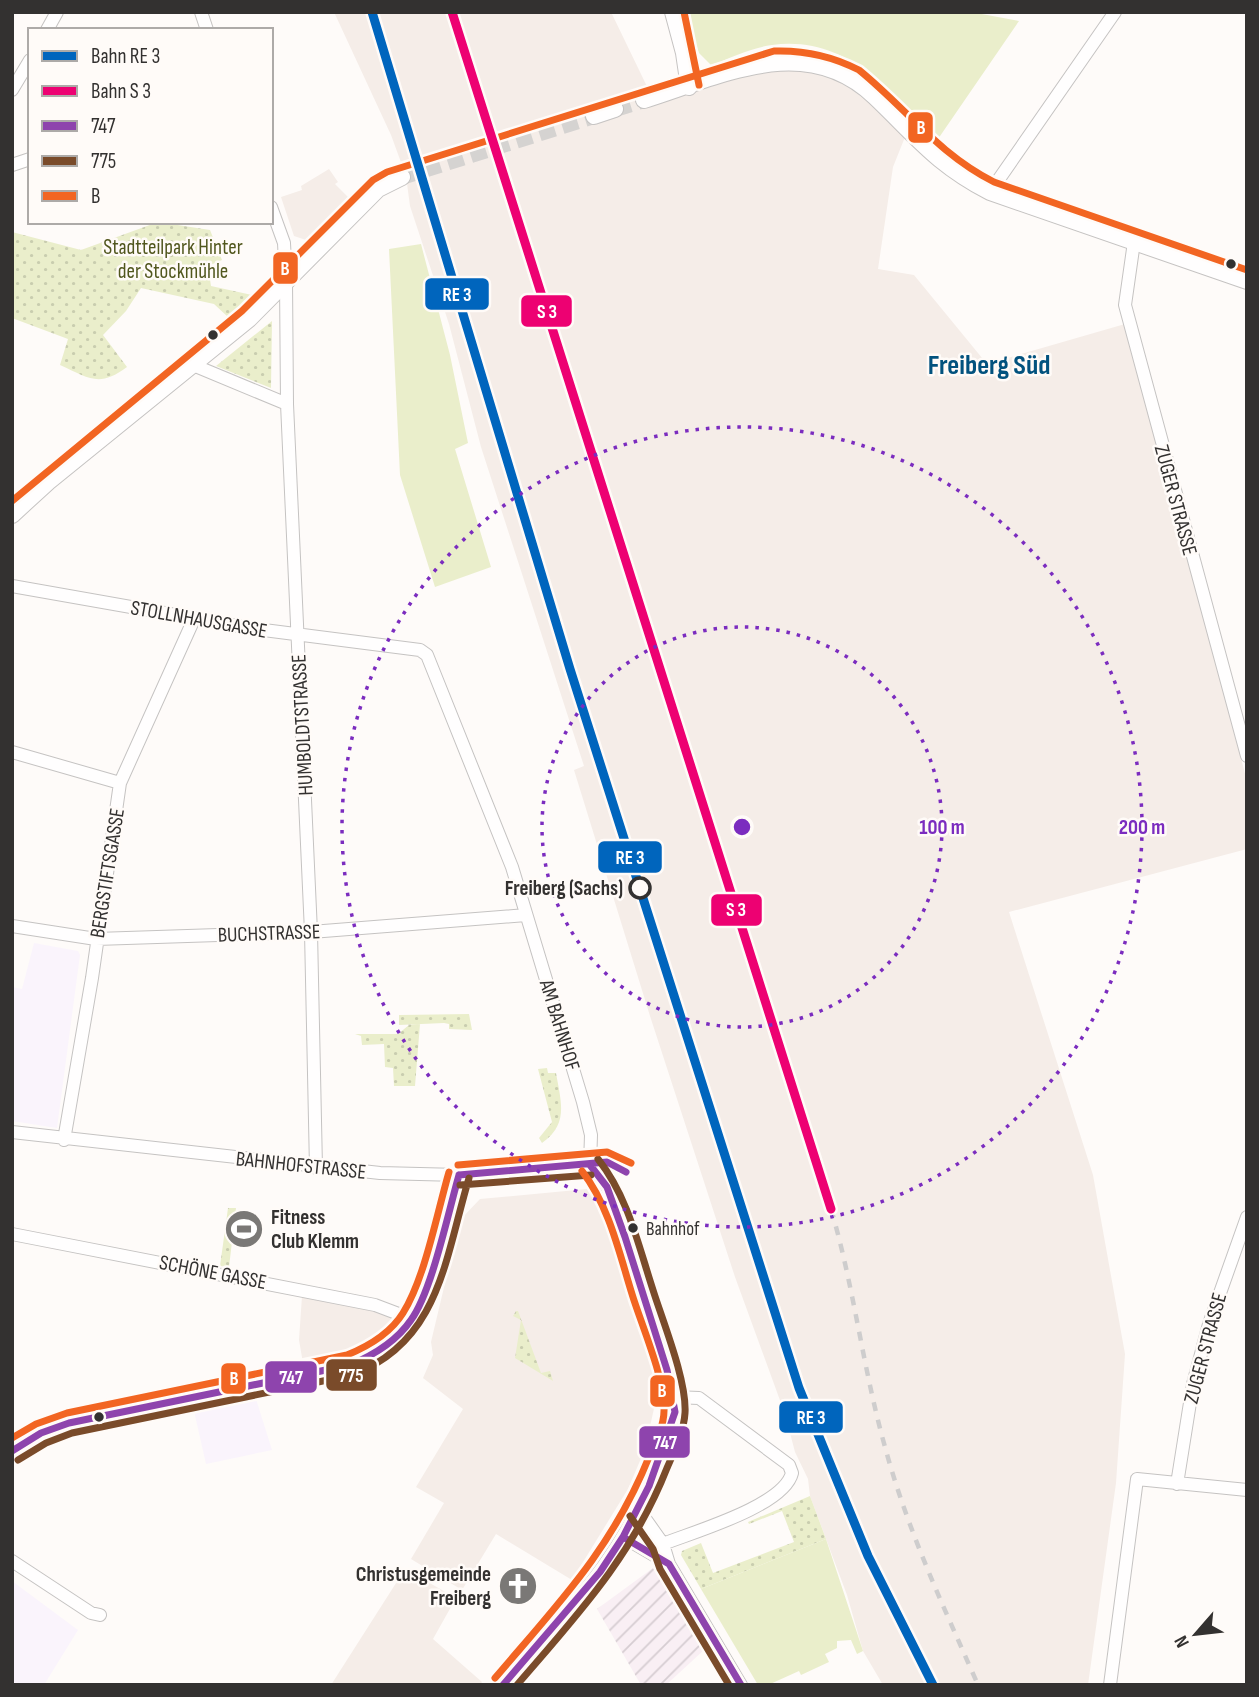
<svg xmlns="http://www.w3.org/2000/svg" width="1259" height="1697" font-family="'Sofia Sans Condensed',sans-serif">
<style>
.built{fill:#f5ede8}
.industrial{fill:url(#industrial-furrows)}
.education{fill:#faf4fc}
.grass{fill:url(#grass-dots)}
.garden{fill:#eaeecb}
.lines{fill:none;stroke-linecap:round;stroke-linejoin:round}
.tertiary-tunnel{stroke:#d5d3d1;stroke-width:16;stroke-dasharray:16 8;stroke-linecap:butt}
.minor-casing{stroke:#c5c3c2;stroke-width:14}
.tertiary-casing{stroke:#c5c3c2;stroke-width:18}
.minor{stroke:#fffefe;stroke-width:12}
.tertiary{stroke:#fffefe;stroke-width:16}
.rail{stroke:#cecdcd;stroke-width:4.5;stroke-dasharray:9 9;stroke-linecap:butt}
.bus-1-casing{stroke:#fffbf8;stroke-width:12}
.bus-2-casing{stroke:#fffbf8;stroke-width:12}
.bus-3-casing{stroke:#fffbf8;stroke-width:12}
.bus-1{stroke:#8e44ad;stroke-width:7}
.bus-2{stroke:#7a4b2a;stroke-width:7}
.bus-3{stroke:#f26522;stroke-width:7}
.rail-1-casing{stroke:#fffbf8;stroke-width:14}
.rail-2-casing{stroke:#fffbf8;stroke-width:14}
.rail-1{stroke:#0065bd;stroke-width:9}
.rail-2{stroke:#ed0172;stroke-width:9}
.ring{fill:none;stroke:#7b2cbf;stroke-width:3.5;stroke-dasharray:3.5 7}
.bus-dot{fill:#333130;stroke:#fffbf8;stroke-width:2.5}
.stop-dot{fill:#fffbf8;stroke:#333130;stroke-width:3.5}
.labels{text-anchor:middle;stroke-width:5;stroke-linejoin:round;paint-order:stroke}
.bus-label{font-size:19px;fill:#333130;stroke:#fffbf8;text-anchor:start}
.park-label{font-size:21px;fill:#51571e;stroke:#fffbf8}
.street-label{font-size:21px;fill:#333130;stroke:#fffbf8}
.stop-label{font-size:21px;font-weight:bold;fill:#333130;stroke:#fffbf8;text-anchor:end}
.poi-label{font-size:21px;font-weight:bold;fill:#333130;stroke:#fffbf8;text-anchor:start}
.district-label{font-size:28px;font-weight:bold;fill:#02527e;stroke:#fffbf8}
.centre{fill:#7b2cbf;stroke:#fffbf8;stroke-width:3.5}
.ring-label{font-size:21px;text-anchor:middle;font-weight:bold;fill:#7b2cbf;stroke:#fffbf8;stroke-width:5;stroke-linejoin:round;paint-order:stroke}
.line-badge{stroke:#fffbf8;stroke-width:2.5}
.badge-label{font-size:19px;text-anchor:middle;font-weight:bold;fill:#fff}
</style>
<defs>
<pattern id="industrial-furrows" width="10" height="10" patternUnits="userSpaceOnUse" patternTransform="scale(1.75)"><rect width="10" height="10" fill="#f9eff4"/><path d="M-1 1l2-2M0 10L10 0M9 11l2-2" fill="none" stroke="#d6cdd2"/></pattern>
<pattern id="grass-dots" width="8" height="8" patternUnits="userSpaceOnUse" patternTransform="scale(1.75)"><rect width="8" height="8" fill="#eaeecb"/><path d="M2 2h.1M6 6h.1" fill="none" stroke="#c9cdaf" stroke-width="1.8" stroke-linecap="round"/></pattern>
</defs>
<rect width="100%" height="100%" fill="#fefbf9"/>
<path class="built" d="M 334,12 L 611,12 L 655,103 L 765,70 L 818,69 L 871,101 L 905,137 L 893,167 L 878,269 L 914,275 L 987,364 L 1125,324 L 1247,781 L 1247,849 L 1009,912 L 1093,1175 L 1125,1354 L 1116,1483 L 1088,1685 L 883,1685 L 863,1651 L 847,1595 L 810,1496 L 808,1479 L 795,1452 L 785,1414 L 735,1277 L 650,1016 L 574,770 L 584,766 L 481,447 L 449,324 L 410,206 L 406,176 L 391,135 Z
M 329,169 L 338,182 L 335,184 L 348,197 L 306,240 L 294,236 L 281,197 L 302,190 L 301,186 Z
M 587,1189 L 604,1210 L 657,1377 L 657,1395 L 645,1449 L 628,1489 L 572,1580 L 496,1534 L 462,1590 L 411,1559 L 444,1503 L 416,1487 L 463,1409 L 423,1378 L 433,1355 L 431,1342 L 460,1220 L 480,1199 Z
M 302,1296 L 393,1315 L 396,1327 L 381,1344 L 355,1358 L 304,1369 L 299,1340 Z
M 405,1569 L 456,1598 L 433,1639 L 482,1682 L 480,1685 L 331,1685 Z"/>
<path class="industrial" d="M 653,1568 L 704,1650 L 666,1685 L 641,1685 L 597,1609 Z"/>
<path class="education" d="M 34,943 L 78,951 L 80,955 L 57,1128 L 12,1121 L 12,987 L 22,989 Z
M 256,1399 L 272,1450 L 206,1464 L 194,1411 Z
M 12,1581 L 78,1630 L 44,1685 L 12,1685 Z"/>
<path class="grass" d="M 158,222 L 210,230 L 222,260 L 208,266 L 211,286 L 252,295 L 228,317 L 214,304 L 141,288 L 126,311 L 103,335 L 127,367 C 99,388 89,378 60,365 L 68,339 L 12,318 L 12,232 L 81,250 Z
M 272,321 L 271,388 L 216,366 Z
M 469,1014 L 472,1030 L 449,1029 L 449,1024 L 444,1023 L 399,1025 L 399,1015 Z
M 420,1024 L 415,1086 L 394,1086 L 393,1068 L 385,1067 L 384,1044 L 362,1045 L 361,1036 L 355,1034 L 398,1034 L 409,1025 Z
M 547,1068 L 548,1073 L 556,1073 C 561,1102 569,1124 542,1143 L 539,1138 L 552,1122 L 538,1069 Z
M 228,1208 L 236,1208 L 229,1267 L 220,1266 Z
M 516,1311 L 518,1311 L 541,1373 L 550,1371 L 553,1381 L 515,1358 L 521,1320 L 513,1316 Z
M 810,1496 L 826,1539 L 701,1589 L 681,1555 L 682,1551 L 701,1543 L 713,1573 L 794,1542 L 782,1511 L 749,1524 L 748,1522 Z"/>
<path class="garden" d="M 685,12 L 971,12 L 1019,21 L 938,139 C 892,91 846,35 772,45 C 750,48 731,58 711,65 L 699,53 Z
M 421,244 L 450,355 L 468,443 L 455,449 L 491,567 L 435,587 L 400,475 L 389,249 Z
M 826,1539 L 863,1651 L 857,1654 L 851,1640 L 837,1641 L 837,1648 L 825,1654 L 829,1662 L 801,1675 L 799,1671 L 768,1685 L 758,1685 L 701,1589 Z"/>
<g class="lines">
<path class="tertiary-tunnel" d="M 615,109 L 644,100
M 402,177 L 594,116"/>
<g class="minor-casing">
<path id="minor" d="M 201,12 L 207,30
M 47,30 L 57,12
M 12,90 L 30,60
M 12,165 L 30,159
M 990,192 L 1115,12
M 271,207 L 284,243 L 286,281 L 287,404 L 311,932 L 316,1168
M 1134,242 L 1125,305 L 1247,756
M 193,365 L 287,404
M 12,586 L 256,629 L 420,650 L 427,655 L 512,867 L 583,1102 L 591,1135 L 590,1165 L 607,1187 L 625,1237 L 674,1397 C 675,1423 665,1447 656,1470 C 636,1519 609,1563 574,1603 C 551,1631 523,1655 503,1685
M 12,752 L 120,783
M 12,926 L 96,939 L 311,932 L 526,915
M 12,1132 L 380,1173 L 459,1175 L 590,1165
M 64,1140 L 92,978 L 120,783 L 194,619
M 12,1234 L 375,1305 L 412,1319
M 12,1451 L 41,1433 L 69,1423 L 285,1379 L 350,1365 L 372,1356 L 396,1338 L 412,1319 L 424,1292 L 459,1175
M 1177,1484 L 1193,1384 L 1209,1324 L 1247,1217
M 639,1510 L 663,1544 L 669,1564 L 741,1685
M 623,1537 L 669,1564
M 663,1544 C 693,1532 784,1506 792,1473 L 789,1465 L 699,1398 L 674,1397
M 12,1561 L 91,1613 L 100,1615
M 1110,1685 L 1137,1479 L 1247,1490"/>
</g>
<g class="tertiary-casing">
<path id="tertiary" d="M 673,12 L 684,53 L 689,87
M 644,100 C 721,76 806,31 875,97 C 917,137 936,164 990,192 L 1247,281
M 594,116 L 615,109
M 12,515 L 48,482 L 249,319 L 378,189 L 402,177"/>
</g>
<use href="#minor" class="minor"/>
<use href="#tertiary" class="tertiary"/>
<path class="rail" d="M 831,1209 C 854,1287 863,1369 885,1447 C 908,1532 943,1605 978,1685"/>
<g class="bus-1-casing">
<path id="bus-1" d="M 459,1175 L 607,1162 L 626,1172
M 12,1451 L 41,1433 L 69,1423 L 350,1365 C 374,1355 396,1342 411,1320 C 432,1291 448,1213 459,1175
M 623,1537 L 669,1564 L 741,1685
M 503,1685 L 600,1572 L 623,1537 L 649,1486 L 675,1412 L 667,1370 L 625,1237 L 607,1187 L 590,1165"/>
</g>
<g class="bus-2-casing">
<path id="bus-2" d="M 460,1185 L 591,1175
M 18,1460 L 46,1443 L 72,1433 L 352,1375 C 440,1342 445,1258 469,1178
M 630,1516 L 653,1549 L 660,1569 L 729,1685
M 517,1685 C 578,1614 632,1557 667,1468 C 674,1452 684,1431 685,1413 C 687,1381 663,1322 653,1290 C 638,1244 628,1197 598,1159"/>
</g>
<g class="bus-3-casing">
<path id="bus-3" d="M 684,12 L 699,85
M 12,501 L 242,311 L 373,180 L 387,172 L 774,51 C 804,50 832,56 859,70 C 907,109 937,153 994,182 L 1247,270
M 458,1165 L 607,1152 L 631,1163
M 12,1438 L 36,1424 L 67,1413 L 347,1355 C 369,1346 390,1334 403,1313 C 425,1278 437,1213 449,1172
M 495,1678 C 558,1604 612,1549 649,1457 C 655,1444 664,1426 664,1411 C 666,1381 641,1324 632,1294 C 619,1252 609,1206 582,1171"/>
</g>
<use href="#bus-1" class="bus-1"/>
<use href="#bus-2" class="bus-2"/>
<use href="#bus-3" class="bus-3"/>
<g class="rail-1-casing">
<path id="rail-1" d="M 372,12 L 570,669 L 799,1388 L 868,1556 L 933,1685"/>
</g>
<g class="rail-2-casing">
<path id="rail-2" d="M 452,12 L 831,1209"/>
</g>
<use href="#rail-1" class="rail-1"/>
<use href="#rail-2" class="rail-2"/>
</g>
<g class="ring">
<circle cx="742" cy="827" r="200"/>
<circle cx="742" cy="827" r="400"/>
</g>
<defs>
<g id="stadium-disc" transform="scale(2.0125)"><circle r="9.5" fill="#7a7876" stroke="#fffbf8"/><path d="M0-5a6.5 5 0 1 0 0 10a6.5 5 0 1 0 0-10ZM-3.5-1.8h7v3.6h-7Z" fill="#fff"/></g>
<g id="church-disc" transform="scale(2.0125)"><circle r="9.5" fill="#7a7876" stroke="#fffbf8"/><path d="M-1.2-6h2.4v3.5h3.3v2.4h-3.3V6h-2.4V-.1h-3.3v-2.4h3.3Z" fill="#fff"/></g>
</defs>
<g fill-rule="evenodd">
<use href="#stadium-disc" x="244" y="1229"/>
<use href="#church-disc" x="518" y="1586"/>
</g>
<g class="bus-dot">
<circle cx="1231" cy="264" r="6"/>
<circle cx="213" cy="335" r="6"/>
<circle cx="633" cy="1228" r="6"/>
<circle cx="99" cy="1417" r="6"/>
</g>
<circle class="stop-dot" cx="640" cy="888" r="10"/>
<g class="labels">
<g class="bus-label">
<text x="646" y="1235">Bahnhof</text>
</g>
<g class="park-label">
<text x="173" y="254">Stadtteilpark Hinter<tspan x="173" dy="24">der Stockmühle</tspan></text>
</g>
<g class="street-label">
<text transform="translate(1176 500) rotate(75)" y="7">ZUGER STRASSE</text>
<text transform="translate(199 619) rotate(10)" y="7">STOLLNHAUSGASSE</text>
<text transform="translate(302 725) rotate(-93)" y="7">HUMBOLDTSTRASSE</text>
<text transform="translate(107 873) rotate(-81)" y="7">BERGSTIFTSGASSE</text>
<text transform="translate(269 933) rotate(-2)" y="7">BUCHSTRASSE</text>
<text transform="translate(560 1025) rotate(73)" y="7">AM BAHNHOF</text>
<text transform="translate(301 1165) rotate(6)" y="7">BAHNHOFSTRASSE</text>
<text transform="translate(213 1272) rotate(11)" y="7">SCHÖNE GASSE</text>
<text transform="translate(1205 1348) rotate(-75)" y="7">ZUGER STRASSE</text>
</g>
<g class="stop-label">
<text x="623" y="895">Freiberg (Sachs)</text>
</g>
<g class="poi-label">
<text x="271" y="1224">Fitness<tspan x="271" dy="24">Club Klemm</tspan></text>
<text x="491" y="1581" text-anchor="end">Christusgemeinde<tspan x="491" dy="24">Freiberg</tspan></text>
</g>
<g class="district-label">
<text x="989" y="374">Freiberg Süd</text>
</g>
</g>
<circle cx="742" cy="827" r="10" class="centre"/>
<g class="ring-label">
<text x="942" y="834">100 m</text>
<text x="1142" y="834">200 m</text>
</g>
<g class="line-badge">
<rect x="907" y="111" width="27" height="33" rx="7" fill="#f26522"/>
<rect x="272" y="251" width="27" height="34" rx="7" fill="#f26522"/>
<rect x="424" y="277" width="66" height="34" rx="7" fill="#0065bd"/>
<rect x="520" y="294" width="53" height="34" rx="7" fill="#ed0172"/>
<rect x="597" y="840" width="66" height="34" rx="7" fill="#0065bd"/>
<rect x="710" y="893" width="53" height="34" rx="7" fill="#ed0172"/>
<rect x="325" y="1358" width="53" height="34" rx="7" fill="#7a4b2a"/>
<rect x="264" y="1360" width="54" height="34" rx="7" fill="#8e44ad"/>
<rect x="220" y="1362" width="27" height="33" rx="7" fill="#f26522"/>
<rect x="649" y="1374" width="27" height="34" rx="7" fill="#f26522"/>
<rect x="778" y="1400" width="66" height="34" rx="7" fill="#0065bd"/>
<rect x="638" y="1425" width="53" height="34" rx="7" fill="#8e44ad"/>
</g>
<g class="badge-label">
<text x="921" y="134">B</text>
<text x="285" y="275">B</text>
<text x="457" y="301">RE 3</text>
<text x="547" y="318">S 3</text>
<text x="630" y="864">RE 3</text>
<text x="736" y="916">S 3</text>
<text x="351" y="1382">775</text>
<text x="291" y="1384">747</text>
<text x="234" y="1385">B</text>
<text x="662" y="1397">B</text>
<text x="811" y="1424">RE 3</text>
<text x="665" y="1449">747</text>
</g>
<rect width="1259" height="1697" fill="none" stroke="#333130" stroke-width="28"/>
<rect x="28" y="28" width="245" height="196" fill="#fffbf8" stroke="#adaaa8" stroke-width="2"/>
<rect x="42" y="51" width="35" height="10" fill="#0065bd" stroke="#adaaa8" stroke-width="2"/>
<text x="91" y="63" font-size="21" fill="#333130">Bahn RE 3</text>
<rect x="42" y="86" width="35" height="10" fill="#ed0172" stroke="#adaaa8" stroke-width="2"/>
<text x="91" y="98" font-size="21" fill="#333130">Bahn S 3</text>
<rect x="42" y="121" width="35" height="10" fill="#8e44ad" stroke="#adaaa8" stroke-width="2"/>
<text x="91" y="133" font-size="21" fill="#333130">747</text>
<rect x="42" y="156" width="35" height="10" fill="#7a4b2a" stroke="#adaaa8" stroke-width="2"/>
<text x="91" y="168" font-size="21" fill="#333130">775</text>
<rect x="42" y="191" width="35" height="10" fill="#f26522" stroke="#adaaa8" stroke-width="2"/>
<text x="91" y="203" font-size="21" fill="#333130">B</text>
<g transform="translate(1196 1634) rotate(242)" stroke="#fffbf8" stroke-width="5" paint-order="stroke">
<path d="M0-5L12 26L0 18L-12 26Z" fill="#333130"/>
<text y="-10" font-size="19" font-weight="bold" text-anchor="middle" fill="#333130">N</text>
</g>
</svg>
